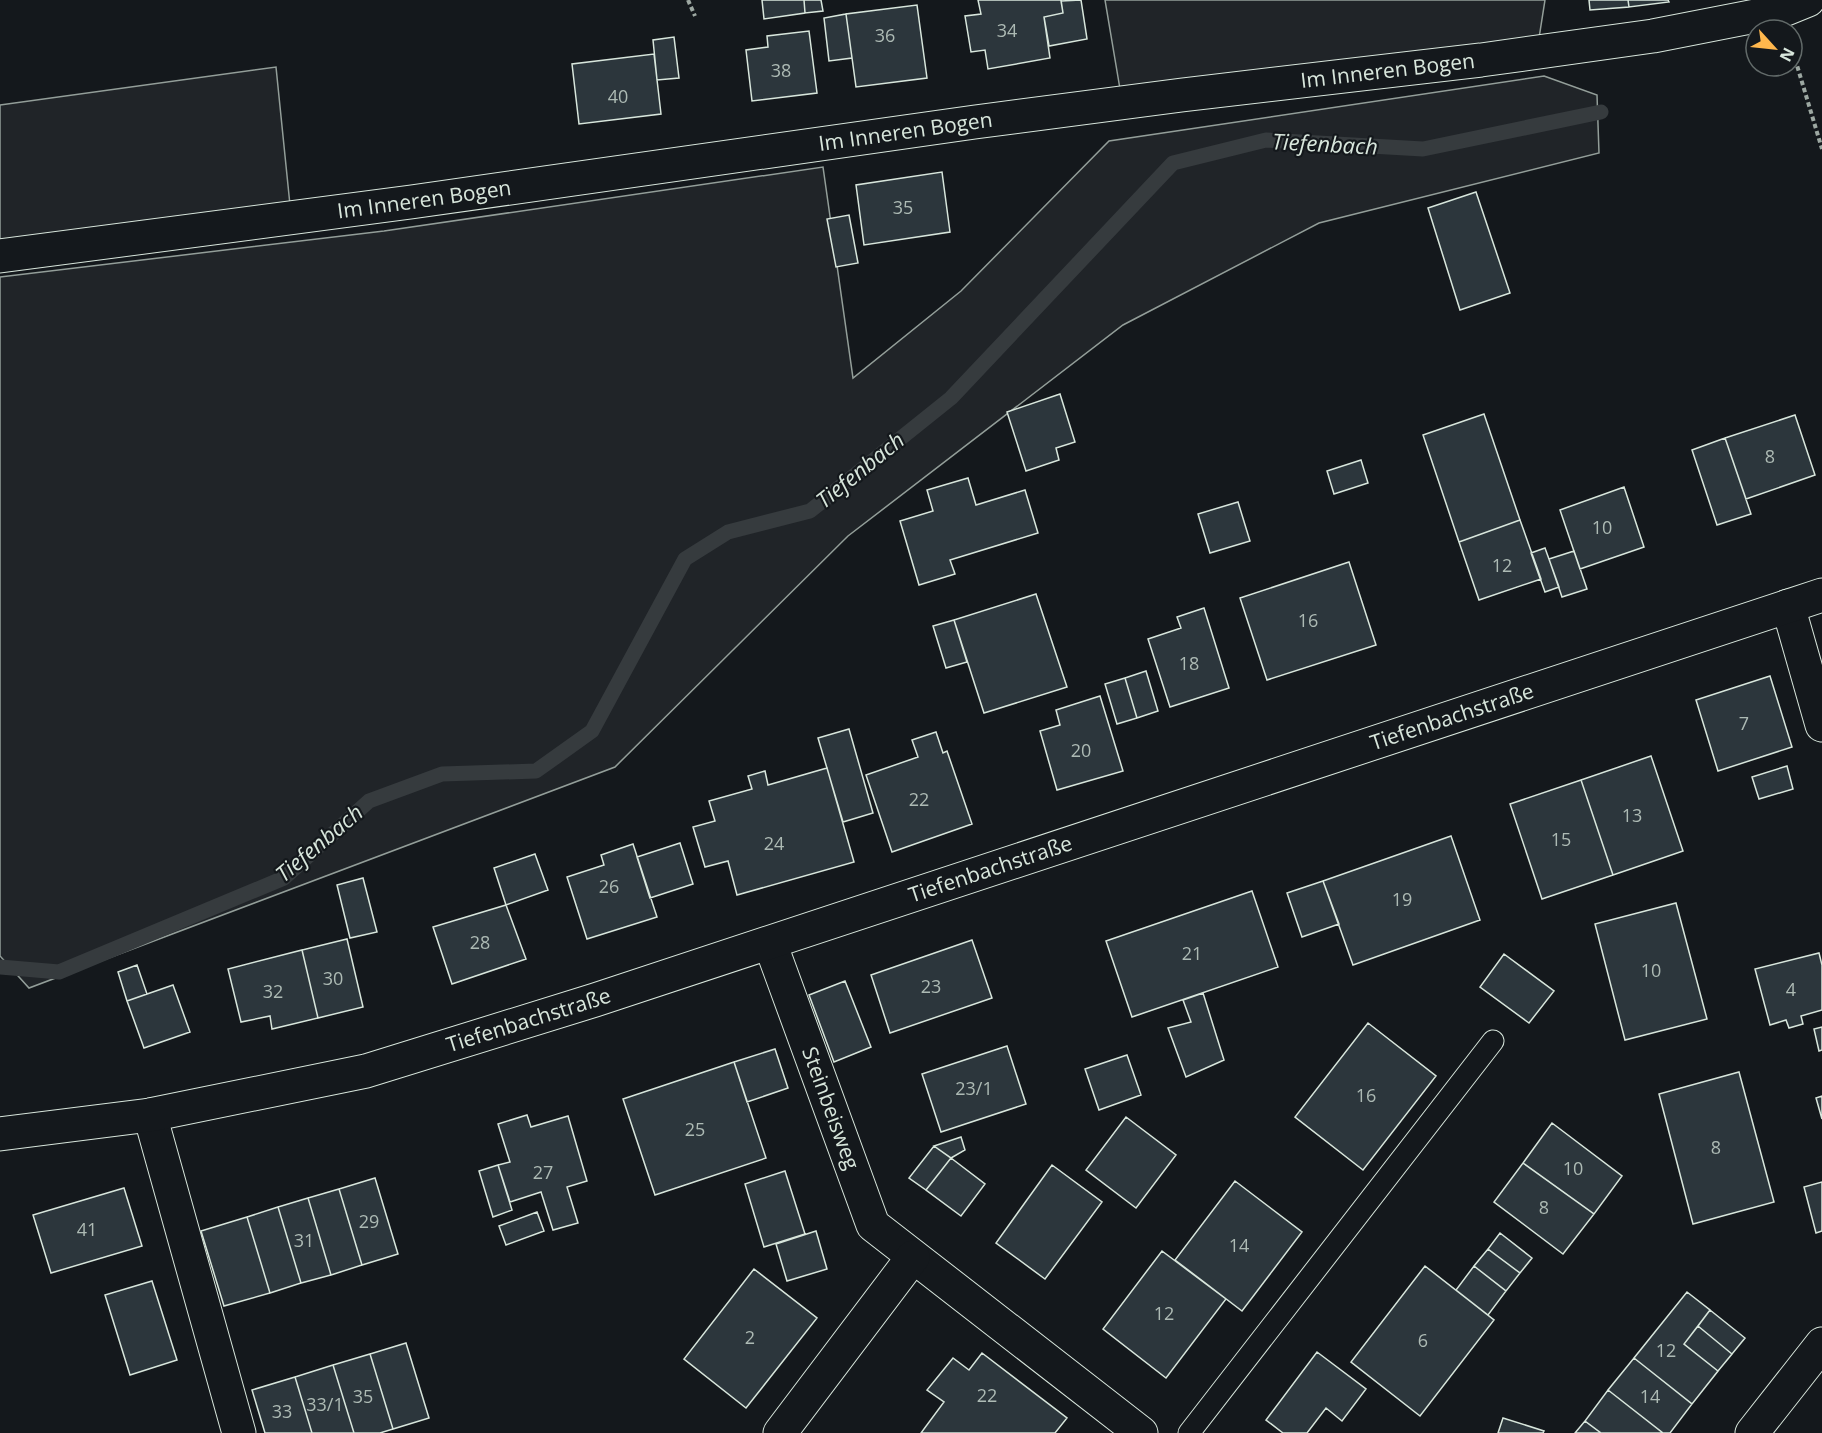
<svg xmlns="http://www.w3.org/2000/svg" width="1822" height="1433" font-family="'Open Sans',sans-serif">
<style>
.green{fill:#202428;stroke:#939e99;stroke-width:1.5}
.lines{fill:none;stroke-linecap:round;stroke-linejoin:round}
.stream{stroke:#363b3e;stroke-width:15}
.building{fill:#2c363c;stroke:#d8e6dc;stroke-width:1.5}
.lane-casing{stroke:#d8e6dc;stroke-width:23}
.street-casing{stroke:#d8e6dc;stroke-width:35}
.secondary-casing{stroke:#d8e6dc;stroke-width:35}
.path{stroke:#9da8a2;stroke-width:4;stroke-dasharray:4.5 3;stroke-linecap:butt}
.lane{stroke:#14181c;stroke-width:21}
.street{stroke:#14181c;stroke-width:33}
.secondary{stroke:#14181c;stroke-width:33}
.labels{text-anchor:middle;stroke-width:4.5;stroke-linejoin:round;paint-order:stroke}
.number-label{font-size:18px;fill:#adbab4}
.street-label{font-size:21px;fill:#d8e6dc;stroke:#14181c}
.water-label{font-size:22px;font-style:italic;fill:#d8e6dc;stroke:#14181c}
</style>
<rect width="100%" height="100%" fill="#14181c"/>
<path class="green" d="M 1105,0 L 1545,0 L 1539,38 L 1120,89 Z
M 276,67 L 290,205 L 0,244 L 0,105 Z
M 1544,76 L 1597,95 L 1599,153 L 1319,223 L 1123,325 L 848,536 L 615,767 L 29,988 L 0,956 L 0,277 L 384,231 L 823,167 L 853,378 L 961,291 L 1109,141 Z"/>
<g class="lines">
<path class="stream" d="M 0,967 L 59,972 L 284,878 L 369,801 L 442,774 L 536,771 L 592,731 L 685,559 L 728,532 L 810,511 L 951,398 L 1173,163 L 1266,140 L 1423,149 L 1601,112"/>
</g>
<path class="building" d="M 762,0 L 804,0 L 805,13 L 764,19 Z
M 804,0 L 821,0 L 823,11 L 805,13 Z
M 978,0 L 1061,0 L 1063,13 L 1044,17 L 1050,58 L 988,69 L 985,50 L 971,52 L 965,16 L 981,14 Z
M 1081,0 L 1087,39 L 1049,46 L 1044,17 L 1063,13 L 1061,1 Z
M 1589,0 L 1628,0 L 1629,7 L 1590,10 Z
M 1628,0 L 1668,0 L 1669,2 L 1629,7 Z
M 917,5 L 927,78 L 856,87 L 846,14 Z
M 846,14 L 852,58 L 829,61 L 824,18 Z
M 809,31 L 817,93 L 752,101 L 746,50 L 768,47 L 767,36 Z
M 674,37 L 679,78 L 657,80 L 653,40 Z
M 654,54 L 661,114 L 579,124 L 572,64 Z
M 942,172 L 950,232 L 864,245 L 856,185 Z
M 1476,192 L 1510,293 L 1460,310 L 1428,208 Z
M 849,215 L 858,263 L 836,267 L 827,219 Z
M 1060,394 L 1075,442 L 1056,448 L 1059,460 L 1026,471 L 1007,412 Z
M 1484,414 L 1520,520 L 1459,542 L 1423,435 Z
M 1795,415 L 1815,475 L 1746,499 L 1725,438 Z
M 1725,438 L 1751,514 L 1717,525 L 1692,450 Z
M 1361,460 L 1368,483 L 1334,494 L 1327,471 Z
M 968,478 L 976,505 L 1025,490 L 1038,533 L 950,560 L 955,574 L 919,585 L 900,521 L 933,511 L 927,490 Z
M 1624,487 L 1644,547 L 1580,569 L 1560,510 Z
M 1238,502 L 1250,541 L 1210,553 L 1198,514 Z
M 1520,520 L 1541,579 L 1479,600 L 1459,542 Z
M 1545,548 L 1559,587 L 1545,592 L 1531,553 Z
M 1574,551 L 1587,589 L 1562,597 L 1549,559 Z
M 1349,562 L 1376,645 L 1267,680 L 1240,598 Z
M 1036,594 L 1067,687 L 984,713 L 954,620 Z
M 1204,608 L 1229,688 L 1170,707 L 1148,639 L 1181,628 L 1177,617 Z
M 954,620 L 967,662 L 946,668 L 933,626 Z
M 1146,671 L 1158,711 L 1137,718 L 1125,678 Z
M 1770,676 L 1792,747 L 1718,771 L 1696,700 Z
M 1125,678 L 1137,718 L 1117,724 L 1105,684 Z
M 1100,696 L 1123,771 L 1057,790 L 1040,731 L 1060,725 L 1056,710 Z
M 849,729 L 873,813 L 843,822 L 818,738 Z
M 936,732 L 943,753 L 947,751 L 972,824 L 892,852 L 866,775 L 918,757 L 912,740 Z
M 1651,756 L 1683,851 L 1613,875 L 1581,780 Z
M 1787,766 L 1793,789 L 1759,799 L 1752,777 Z
M 827,768 L 854,862 L 737,895 L 728,861 L 705,867 L 693,827 L 715,821 L 709,801 L 752,789 L 748,776 L 765,771 L 768,785 Z
M 1581,780 L 1613,875 L 1542,899 L 1510,804 Z
M 1451,836 L 1480,920 L 1353,965 L 1323,881 Z
M 680,843 L 693,884 L 650,898 L 637,857 Z
M 633,844 L 657,917 L 587,939 L 567,877 L 604,865 L 601,855 Z
M 535,854 L 548,890 L 506,905 L 494,868 Z
M 363,878 L 377,932 L 350,938 L 337,885 Z
M 1323,881 L 1339,924 L 1302,937 L 1287,893 Z
M 1252,891 L 1278,967 L 1132,1017 L 1106,941 Z
M 1676,903 L 1707,1019 L 1625,1040 L 1595,924 Z
M 506,905 L 526,959 L 452,984 L 433,927 Z
M 347,939 L 363,1007 L 318,1018 L 302,950 Z
M 972,940 L 992,998 L 890,1033 L 871,975 Z
M 302,950 L 318,1018 L 272,1029 L 270,1016 L 241,1022 L 228,969 Z
M 1819,953 L 1822,965 L 1822,1010 L 1801,1016 L 1803,1024 L 1789,1028 L 1786,1020 L 1770,1025 L 1755,969 Z
M 1504,954 L 1554,991 L 1529,1023 L 1480,987 Z
M 137,965 L 147,994 L 127,1001 L 118,972 Z
M 845,981 L 871,1047 L 834,1062 L 809,995 Z
M 173,985 L 190,1032 L 144,1048 L 127,1001 Z
M 1203,993 L 1224,1060 L 1186,1077 L 1168,1028 L 1191,1022 L 1183,1000 Z
M 1368,1023 L 1436,1076 L 1363,1170 L 1295,1117 Z
M 1822,1027 L 1822,1050 L 1819,1051 L 1814,1029 Z
M 1007,1046 L 1026,1104 L 941,1132 L 922,1074 Z
M 775,1049 L 788,1088 L 747,1102 L 734,1062 Z
M 1127,1055 L 1141,1095 L 1099,1110 L 1085,1069 Z
M 734,1062 L 766,1158 L 655,1195 L 623,1099 Z
M 1739,1072 L 1774,1202 L 1693,1224 L 1659,1094 Z
M 1822,1096 L 1822,1119 L 1816,1098 Z
M 527,1115 L 531,1127 L 568,1116 L 587,1181 L 567,1187 L 578,1223 L 553,1230 L 541,1192 L 510,1202 L 498,1165 L 510,1162 L 498,1124 Z
M 1126,1117 L 1176,1155 L 1136,1208 L 1086,1170 Z
M 1552,1123 L 1622,1176 L 1594,1214 L 1523,1163 Z
M 961,1137 L 965,1150 L 951,1158 L 934,1146 Z
M 934,1146 L 951,1158 L 926,1190 L 909,1178 Z
M 951,1158 L 985,1184 L 961,1216 L 926,1190 Z
M 1523,1163 L 1594,1214 L 1563,1254 L 1494,1202 Z
M 498,1165 L 512,1210 L 493,1217 L 479,1171 Z
M 1052,1165 L 1102,1202 L 1045,1279 L 996,1243 Z
M 785,1171 L 805,1234 L 764,1247 L 745,1184 Z
M 375,1178 L 398,1254 L 362,1265 L 339,1189 Z
M 1235,1181 L 1302,1232 L 1242,1311 L 1175,1260 Z
M 1822,1182 L 1822,1231 L 1816,1233 L 1804,1187 Z
M 124,1188 L 142,1246 L 51,1273 L 33,1215 Z
M 339,1189 L 362,1265 L 331,1275 L 308,1198 Z
M 308,1198 L 331,1275 L 301,1283 L 278,1207 Z
M 278,1207 L 301,1283 L 270,1293 L 247,1217 Z
M 537,1212 L 544,1231 L 506,1245 L 499,1226 Z
M 247,1217 L 270,1293 L 224,1306 L 201,1231 Z
M 816,1231 L 827,1269 L 787,1281 L 776,1244 Z
M 1500,1233 L 1532,1258 L 1520,1273 L 1488,1249 Z
M 1488,1249 L 1520,1273 L 1506,1291 L 1474,1266 Z
M 1162,1251 L 1226,1299 L 1166,1378 L 1103,1329 Z
M 1425,1266 L 1494,1320 L 1420,1416 L 1351,1362 Z
M 1474,1266 L 1506,1291 L 1488,1315 L 1456,1290 Z
M 754,1269 L 817,1318 L 746,1408 L 684,1359 Z
M 152,1281 L 177,1360 L 130,1375 L 105,1295 Z
M 1687,1292 L 1710,1310 L 1684,1344 L 1718,1371 L 1692,1404 L 1634,1358 Z
M 1710,1310 L 1745,1338 L 1732,1354 L 1698,1326 Z
M 1698,1326 L 1732,1354 L 1718,1371 L 1684,1344 Z
M 406,1343 L 429,1418 L 393,1429 L 370,1354 Z
M 1317,1352 L 1366,1389 L 1342,1421 L 1326,1408 L 1307,1433 L 1283,1433 L 1266,1420 Z
M 982,1353 L 1067,1418 L 1055,1433 L 921,1433 L 944,1402 L 927,1390 L 953,1358 L 969,1370 Z
M 370,1354 L 393,1429 L 380,1433 L 354,1433 L 333,1365 Z
M 1634,1358 L 1692,1404 L 1670,1433 L 1663,1433 L 1608,1390 Z
M 333,1365 L 354,1433 L 312,1433 L 295,1377 Z
M 295,1377 L 312,1433 L 265,1433 L 252,1390 Z
M 1608,1390 L 1663,1433 L 1601,1433 L 1585,1421 Z
M 1503,1418 L 1544,1431 L 1543,1433 L 1498,1433 Z
M 1585,1421 L 1601,1433 L 1575,1433 Z"/>
<g class="lines">
<g class="lane-casing">
<path id="lane" d="M 1189,1433 L 1493,1041"/>
</g>
<g class="street-casing">
<g id="street">
<path id="s1" d="M 0,256 L 411,202 L 975,122 L 1182,95 L 1481,60 L 1653,36 L 1781,11 L 1808,0"/>
<path d="M 1788,606 L 1822,725"/>
<path id="s2" d="M 770,943 L 873,1225 L 1141,1433"/>
<path d="M 150,1115 L 239,1433"/>
<path d="M 780,1433 L 913,1257"/>
<path d="M 1752,1433 L 1822,1344"/>
</g>
</g>
<g class="secondary-casing">
<g id="secondary">
<path id="s3" d="M 0,1134 L 150,1115 L 366,1071 L 595,1000 L 1822,595"/>
</g>
</g>
<path class="path" d="M 688,0 L 695,16
M 1793,52 L 1822,149"/>
<use href="#lane" class="lane"/>
<use href="#street" class="street"/>
<use href="#secondary" class="secondary"/>
</g>
<g class="labels">
<g class="number-label">
<text x="1007" y="37">34</text>
<text x="885" y="42">36</text>
<text x="781" y="77">38</text>
<text x="618" y="103">40</text>
<text x="903" y="214">35</text>
<text x="1770" y="463">8</text>
<text x="1602" y="534">10</text>
<text x="1502" y="572">12</text>
<text x="1308" y="627">16</text>
<text x="1189" y="670">18</text>
<text x="1744" y="730">7</text>
<text x="1081" y="757">20</text>
<text x="919" y="806">22</text>
<text x="1632" y="822">13</text>
<text x="1561" y="846">15</text>
<text x="774" y="850">24</text>
<text x="609" y="893">26</text>
<text x="1402" y="906">19</text>
<text x="480" y="949">28</text>
<text x="1192" y="960">21</text>
<text x="1651" y="977">10</text>
<text x="333" y="985">30</text>
<text x="931" y="993">23</text>
<text x="1791" y="996">4</text>
<text x="273" y="998">32</text>
<text x="974" y="1095">23/1</text>
<text x="1366" y="1102">16</text>
<text x="695" y="1136">25</text>
<text x="1716" y="1154">8</text>
<text x="1573" y="1175">10</text>
<text x="543" y="1179">27</text>
<text x="1544" y="1214">8</text>
<text x="369" y="1228">29</text>
<text x="87" y="1236">41</text>
<text x="304" y="1247">31</text>
<text x="1239" y="1252">14</text>
<text x="1164" y="1320">12</text>
<text x="750" y="1344">2</text>
<text x="1423" y="1347">6</text>
<text x="1666" y="1357">12</text>
<text x="987" y="1402">22</text>
<text x="363" y="1403">35</text>
<text x="1650" y="1403">14</text>
<text x="325" y="1411">33/1</text>
<text x="282" y="1418">33</text>
</g>
<g class="street-label">
<text dy="7" stroke="none"><textPath href="#s1" startOffset="1400">Im Inneren Bogen</textPath></text>
<text dy="7" stroke="none"><textPath href="#s1" startOffset="914">Im Inneren Bogen</textPath></text>
<text dy="7" stroke="none"><textPath href="#s1" startOffset="428">Im Inneren Bogen</textPath></text>
<text dy="7" stroke="none"><textPath href="#s3" startOffset="1514">Tiefenbachstraße</textPath></text>
<text dy="7" stroke="none"><textPath href="#s3" startOffset="1028">Tiefenbachstraße</textPath></text>
<text dy="7" stroke="none"><textPath href="#s3" startOffset="542">Tiefenbachstraße</textPath></text>
<text dy="7" stroke="none"><textPath href="#s2" startOffset="176">Steinbeisweg</textPath></text>
</g>
<g class="water-label">
<text transform="translate(1325 144) rotate(3)" y="8">Tiefenbach</text>
<text transform="translate(860 470) rotate(-39)" y="8">Tiefenbach</text>
<text transform="translate(319 843) rotate(-40)" y="8">Tiefenbach</text>
</g>
</g>
<g transform="translate(1774 48) rotate(117)"><circle r="28" fill="#14181c" stroke="#626a69" stroke-width="1.5"/>
<path d="M0-4.5L10 22L0 15L-10 22Z" fill="#ffb74d"/>
<text y="-9" font-size="16" font-weight="bold" text-anchor="middle" fill="#d8e6dc">N</text>
</g>
</svg>
